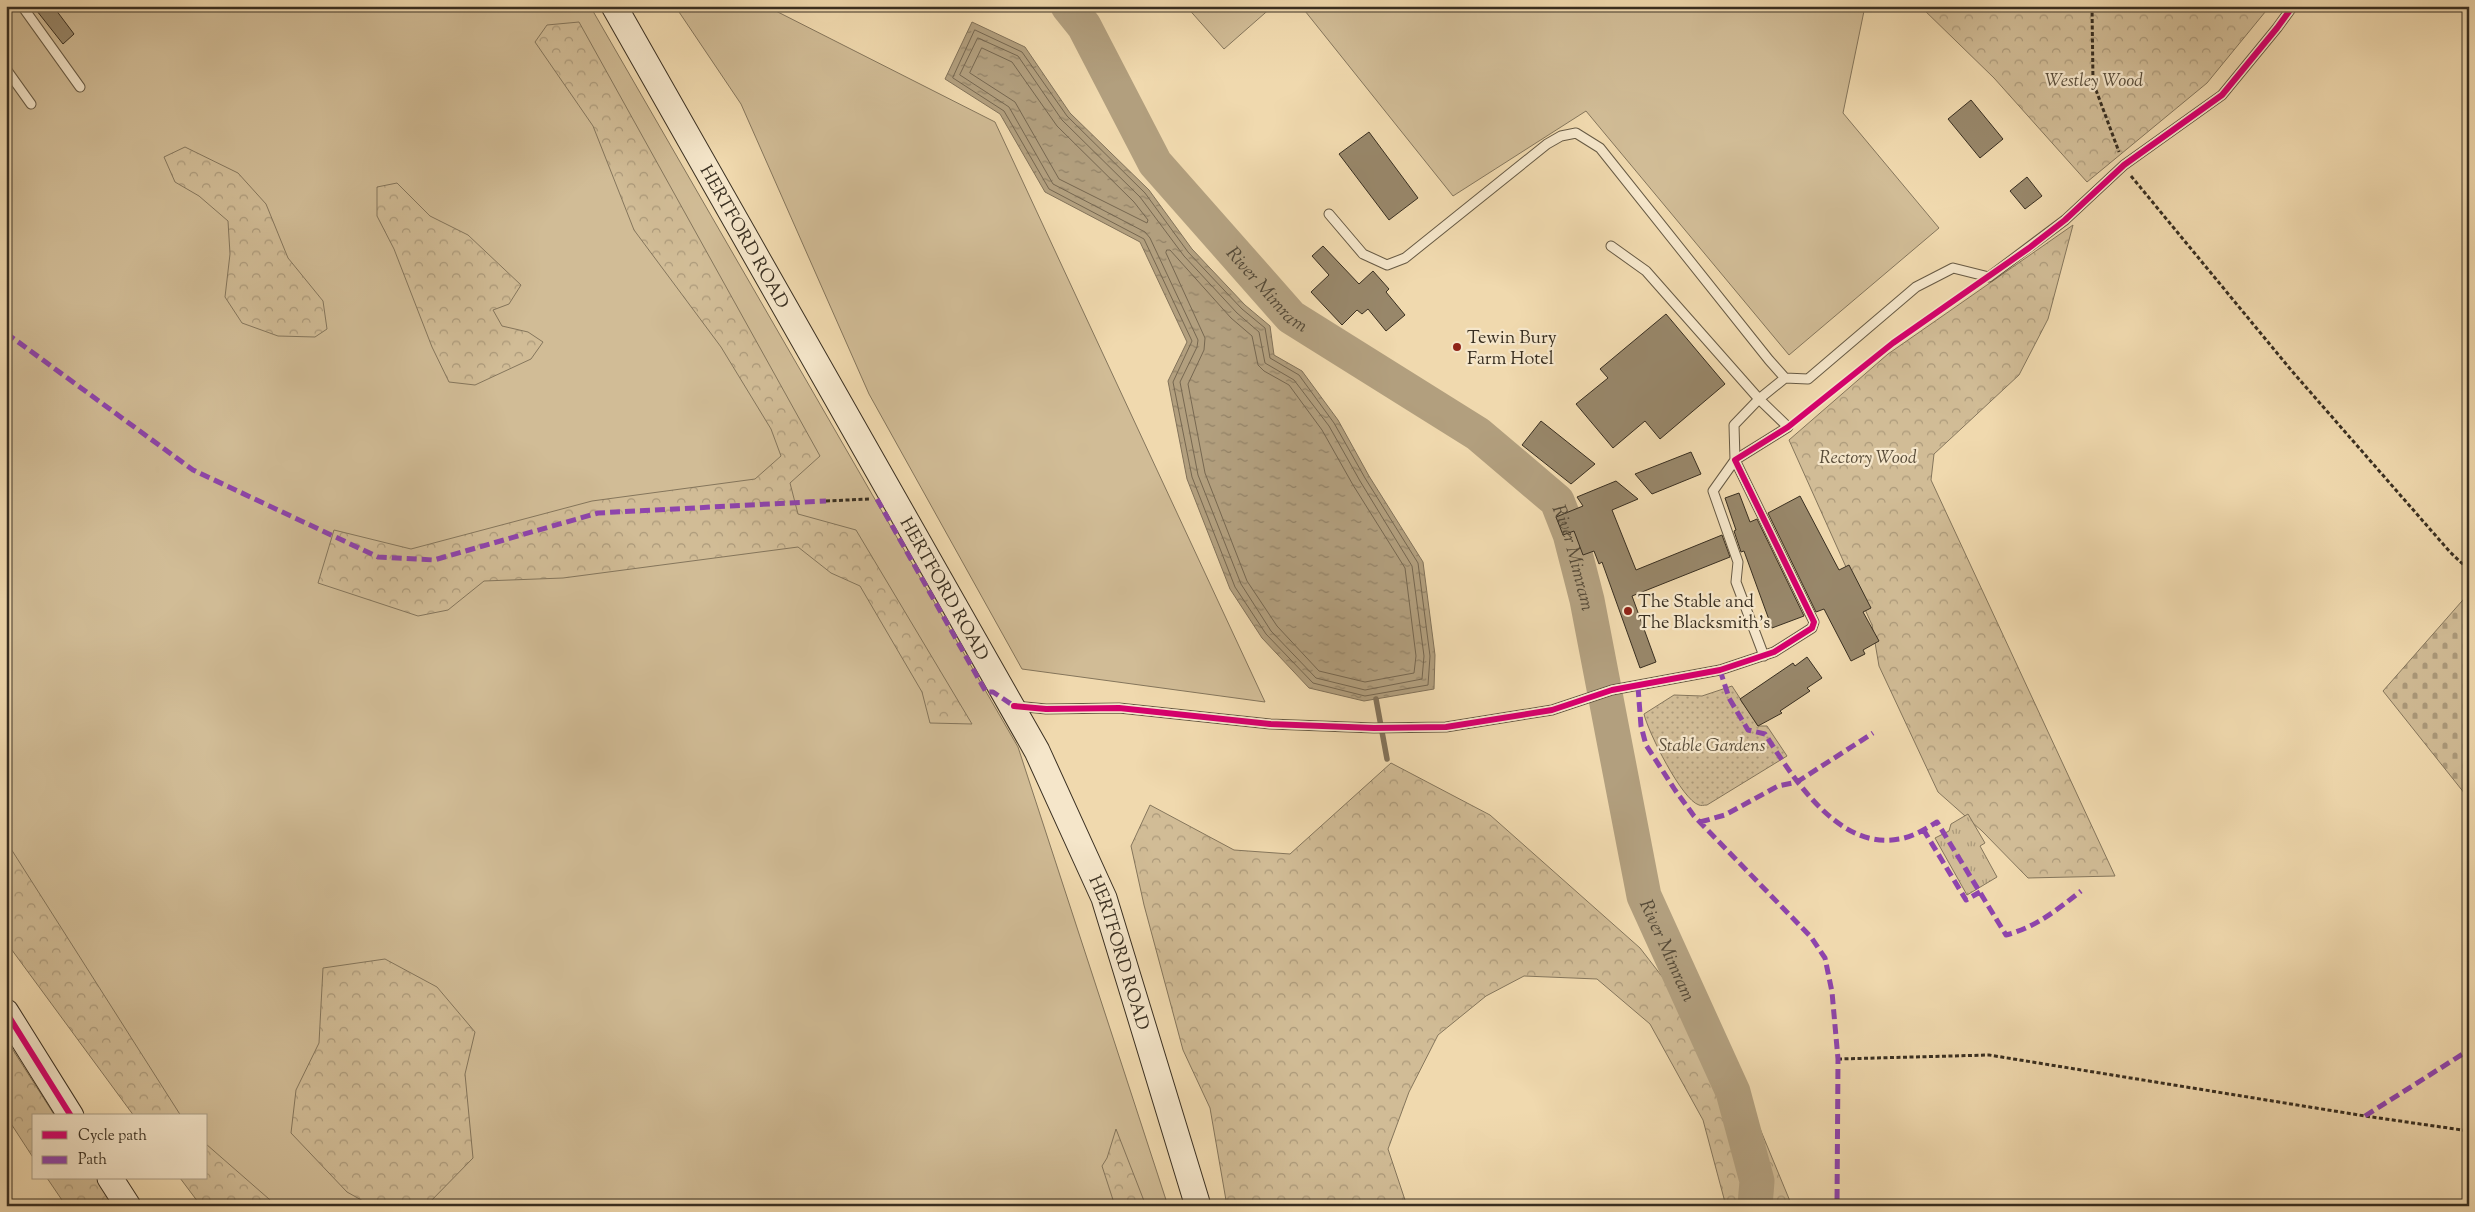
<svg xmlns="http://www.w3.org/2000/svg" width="2475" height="1212" font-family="'Sorts Mill Goudy',serif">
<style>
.grass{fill:#d1bc96;stroke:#85765c}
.forest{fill:url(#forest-crowns);stroke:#85765c}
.cemetery{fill:url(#cemetery-stones);stroke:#85765c}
.park{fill:url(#park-tufts);stroke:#85765c}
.garden{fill:url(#garden-dots);stroke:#85765c}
.water{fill:url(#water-ripples);stroke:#827259}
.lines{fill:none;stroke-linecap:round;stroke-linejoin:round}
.shore{stroke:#766750;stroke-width:1}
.stream{stroke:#827259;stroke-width:5.5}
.river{stroke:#b29f7e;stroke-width:35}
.building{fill:#98876a;stroke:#392f21}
.lane-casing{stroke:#675a44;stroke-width:11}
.secondary-casing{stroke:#392f21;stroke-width:27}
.path{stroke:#392f21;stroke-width:3;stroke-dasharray:4 2.5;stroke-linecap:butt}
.lane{stroke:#f5e6ca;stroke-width:9}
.secondary{stroke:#f5e6ca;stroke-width:25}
.quiet{stroke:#8e44ad;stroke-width:5;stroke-dasharray:10 5;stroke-linecap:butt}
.cycleway-casing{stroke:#f5e6ca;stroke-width:9}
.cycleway{stroke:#d6006c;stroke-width:6}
.poi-dot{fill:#8f2418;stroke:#f5e6ca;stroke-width:2}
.labels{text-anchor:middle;stroke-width:4.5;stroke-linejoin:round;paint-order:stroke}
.park-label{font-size:18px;font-style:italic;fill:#574b38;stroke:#f5e6ca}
.street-label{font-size:18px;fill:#392f21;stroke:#f5e6ca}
.poi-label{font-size:18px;fill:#392f21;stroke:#f5e6ca;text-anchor:start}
.water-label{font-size:19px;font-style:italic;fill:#574b38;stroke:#f5e6ca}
</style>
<defs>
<pattern id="forest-crowns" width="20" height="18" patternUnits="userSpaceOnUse" patternTransform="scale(1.25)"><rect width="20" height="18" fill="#d1bc96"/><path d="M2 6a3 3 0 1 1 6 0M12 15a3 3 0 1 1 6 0" fill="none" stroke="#ab997a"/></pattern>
<pattern id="cemetery-stones" width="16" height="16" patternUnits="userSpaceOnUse" patternTransform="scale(1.25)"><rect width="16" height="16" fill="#d1bc96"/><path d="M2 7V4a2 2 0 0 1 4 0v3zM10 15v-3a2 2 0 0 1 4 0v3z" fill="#ab997a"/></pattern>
<pattern id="park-tufts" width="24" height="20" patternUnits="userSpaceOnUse" patternTransform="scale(1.25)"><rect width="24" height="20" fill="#d1bc96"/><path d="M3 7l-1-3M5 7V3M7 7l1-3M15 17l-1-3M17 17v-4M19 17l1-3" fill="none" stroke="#ab997a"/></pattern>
<pattern id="garden-dots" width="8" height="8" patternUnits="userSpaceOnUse" patternTransform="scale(1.25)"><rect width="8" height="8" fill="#d1bc96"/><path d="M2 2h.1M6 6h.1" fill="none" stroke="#ab997a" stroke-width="1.8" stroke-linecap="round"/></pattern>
<pattern id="water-ripples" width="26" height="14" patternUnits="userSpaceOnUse" patternTransform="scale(1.25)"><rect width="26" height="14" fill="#b29f7e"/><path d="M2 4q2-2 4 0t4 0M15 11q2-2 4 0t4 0" fill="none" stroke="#928267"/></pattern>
</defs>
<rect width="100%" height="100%" fill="#f0d9ae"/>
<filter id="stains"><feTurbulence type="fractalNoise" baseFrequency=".004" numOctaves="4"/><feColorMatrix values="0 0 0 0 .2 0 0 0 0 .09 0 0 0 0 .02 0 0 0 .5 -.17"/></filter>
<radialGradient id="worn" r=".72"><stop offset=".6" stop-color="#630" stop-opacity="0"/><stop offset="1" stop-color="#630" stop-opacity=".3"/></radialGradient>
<path class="grass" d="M 6,6 L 590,6 L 1018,747 L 1168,1206 L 220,1206 L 206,1178 L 206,1116 L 163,1116 L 6,868 Z
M 675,6 L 766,6 L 995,122 L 1265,702 L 1022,669 L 869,394 L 741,104 Z
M 1186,6 L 1273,6 L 1224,49 Z
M 1301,6 L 1861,6 L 1864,11 L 1843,113 L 1939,228 L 1789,355 L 1586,111 L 1453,196 Z"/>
<path class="forest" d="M 1920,6 L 2270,6 L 2207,83 L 2087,182 L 1994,78 Z
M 579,22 L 820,456 L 790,483 L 798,514 L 856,530 L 972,724 L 930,723 L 922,692 L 860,586 L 831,573 L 798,547 L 563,578 L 484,581 L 448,610 L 418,616 L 318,583 L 334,530 L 411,549 L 592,501 L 755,479 L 781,456 L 771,429 L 721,347 L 634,230 L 593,126 L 535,42 L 547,25 Z
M 185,147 L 238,173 L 266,204 L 288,258 L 323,301 L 327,329 L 315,337 L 278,336 L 242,323 L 225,297 L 230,254 L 228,221 L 199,196 L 175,182 L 164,157 Z
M 397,183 L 430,216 L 468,235 L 521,285 L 509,304 L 493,310 L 502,326 L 528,332 L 543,342 L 531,359 L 475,385 L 449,382 L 432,347 L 394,249 L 377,216 L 377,187 Z
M 2073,225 L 2048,319 L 2019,375 L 1934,454 L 1931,480 L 2115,876 L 2028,878 L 1982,831 L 1938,792 L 1879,666 L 1872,625 L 1789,440 L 1888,354 Z
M 1391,763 L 1490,815 L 1640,948 L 1737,1073 L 1792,1206 L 1726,1206 L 1703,1120 L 1650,1024 L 1597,979 L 1524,976 L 1486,996 L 1438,1035 L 1409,1092 L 1388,1149 L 1407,1206 L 1227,1206 L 1210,1108 L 1183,1050 L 1144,905 L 1131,846 L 1150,805 L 1234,850 L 1290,854 Z
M 6,841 L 181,1116 L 134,1116 L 6,942 Z
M 385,959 L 437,987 L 475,1032 L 465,1074 L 473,1158 L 426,1206 L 372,1206 L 347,1192 L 291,1133 L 296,1090 L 319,1043 L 323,968 Z
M 6,1039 L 55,1116 L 34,1116 L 34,1159 L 6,1116 Z
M 1116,1129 L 1146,1206 L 1115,1206 L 1102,1166 L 1107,1158 Z
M 206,1144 L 277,1206 L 201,1206 L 180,1178 L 206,1178 Z
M 47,1178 L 97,1178 L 115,1206 L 66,1206 Z"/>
<path class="cemetery" d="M 2469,593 L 2469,799 L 2383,691 Z"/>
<path class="park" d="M 1968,814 L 1985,843 L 1980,846 L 1997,877 L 1967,895 L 1935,838 L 1949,831 L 1951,824 Z"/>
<path class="garden" d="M 1732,686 L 1758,726 L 1767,726 L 1787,756 L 1707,805 C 1704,805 1701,806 1699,805 C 1682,800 1648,732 1644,714 L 1674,695 L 1702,696 Z"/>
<path class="water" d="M 972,22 L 1025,47 L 1070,113 L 1149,190 L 1192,249 L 1245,305 L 1270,326 L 1274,355 L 1302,371 L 1338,420 L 1369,476 L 1423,562 L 1435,655 L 1434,689 L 1364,701 L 1309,688 L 1262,638 L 1230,589 L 1187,479 L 1168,381 L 1187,342 L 1140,242 L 1045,192 L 1000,114 L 945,79 Z"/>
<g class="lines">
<path class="shore" d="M 975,30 L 1022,52 L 1067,116 L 1145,193 L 1188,252 L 1242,309 L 1265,328 L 1270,358 L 1299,375 L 1334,423 L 1365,478 L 1418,563 L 1430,656 L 1428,685 L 1365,696 L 1313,683 L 1266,634 L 1235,587 L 1192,477 L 1173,382 L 1192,341 L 1144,239 L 1049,189 L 1004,111 L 953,78 Z
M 978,38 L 1018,56 L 1062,120 L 1140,197 L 1184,256 L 1237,313 L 1259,332 L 1265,363 L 1294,380 L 1329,426 L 1360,481 L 1412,566 L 1424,656 L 1422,679 L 1365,690 L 1316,678 L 1271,631 L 1241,584 L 1198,475 L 1180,382 L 1197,347 L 1198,340 L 1150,238 L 1145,232 L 1053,184 L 1009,107 L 960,75 Z
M 982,48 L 1012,62 L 1057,126 L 1134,202 L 1148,220 L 1147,223 L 1059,179 L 1015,102 L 970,73 Z
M 1167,250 L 1170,250 L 1231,318 L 1252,336 L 1258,365 L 1264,371 L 1289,385 L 1322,430 L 1353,485 L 1405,568 L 1416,656 L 1414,673 L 1365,682 L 1319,671 L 1277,626 L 1247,581 L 1205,473 L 1188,384 L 1204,350 L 1205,338 L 1166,253 Z"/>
<path class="stream" d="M 1376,699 L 1387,759"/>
<path class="river" id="s1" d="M 1068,6 L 1084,26 L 1155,163 L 1291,317 L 1478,434 L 1557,501 L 1570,534 L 1587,600 L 1644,896 L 1733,1092 L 1757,1181 L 1755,1206"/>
</g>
<path class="building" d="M 33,6 L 53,6 L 74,34 L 63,44 Z
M 1971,100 L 2003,139 L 1980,158 L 1948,119 Z
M 1369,132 L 1418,198 L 1389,220 L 1339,154 Z
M 2027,177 L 2042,196 L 2025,209 L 2010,191 Z
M 1323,246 L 1359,284 L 1373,271 L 1389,289 L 1386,292 L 1405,315 L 1386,331 L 1368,309 L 1362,314 L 1357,310 L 1342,325 L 1311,292 L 1329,275 L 1312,256 Z
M 1666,314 L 1725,384 L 1660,439 L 1645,421 L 1613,448 L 1576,404 L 1608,378 L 1600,369 Z
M 1541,421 L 1595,464 L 1571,484 L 1522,445 Z
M 1691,452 L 1701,474 L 1652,494 L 1635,474 Z
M 1616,481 L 1638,499 L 1612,510 L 1636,570 L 1722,535 L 1730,557 L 1632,596 L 1656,662 L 1640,668 L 1602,562 L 1599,564 L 1594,551 L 1583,555 L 1574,531 L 1563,535 L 1556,517 L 1583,506 L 1577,497 Z
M 1739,493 L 1750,522 L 1757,519 L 1804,616 L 1772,628 L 1744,551 L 1741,552 L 1734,531 L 1736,530 L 1725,498 Z
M 1800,496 L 1839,570 L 1849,565 L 1871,608 L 1863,612 L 1879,641 L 1863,650 L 1865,654 L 1851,661 L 1824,609 L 1816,612 L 1768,513 Z
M 1807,657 L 1822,678 L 1807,688 L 1810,691 L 1780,711 L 1782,713 L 1758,726 L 1740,699 L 1793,663 L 1795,666 Z"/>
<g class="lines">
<g class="lane-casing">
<path id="lane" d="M 22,6 L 80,87
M 6,69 L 31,104
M 1329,214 L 1363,254 L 1387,265 L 1405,258 L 1547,144 L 1561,136 L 1576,133 L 1600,148 L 1769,360 L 1785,378
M 1611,246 L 1646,271 L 1759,399 L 1788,427 L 1735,460 L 1713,491 L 1738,562 L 1736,582 L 1764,656
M 1015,706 L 1046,709 L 1119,708 L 1270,724 L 1374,728 L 1446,727 L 1552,710 L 1612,690 L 1720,670 L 1774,652 L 1812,628 L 1814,622 L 1735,460 L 1734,425 L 1759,399 L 1785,378 L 1808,379 L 1916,287 L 1953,268 L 1989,277 L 2065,220 L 2124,165 L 2222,95 L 2277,28 L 2293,6"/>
</g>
<g class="secondary-casing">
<g id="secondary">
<path id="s2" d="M 614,6 L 1037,751 L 1104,898 L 1198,1206"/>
<path d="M 6,1012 L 71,1116"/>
<path d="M 110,1178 L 128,1206"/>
</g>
</g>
<path class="path" d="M 2092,6 L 2093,82 L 2119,152
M 2131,176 L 2291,370 L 2450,552 L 2469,570
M 826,501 L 869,499
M 1838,1059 L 1989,1055 L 2365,1116 L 2469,1131"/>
<use href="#lane" class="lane"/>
<use href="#secondary" class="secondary"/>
<path class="quiet" d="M 6,333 L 193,470 L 378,557 L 434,560 L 598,513 L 826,501
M 877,499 L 986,692 L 993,692 L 1014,706
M 1720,670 L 1729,698 L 1748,730 L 1765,734 C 1792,776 1838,851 1899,839 C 1913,837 1925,829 1937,822 L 2006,935 C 2036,927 2057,910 2081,891
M 1638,687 L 1641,726 L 1646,745 L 1675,790 L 1694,816 L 1811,937 L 1825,958 L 1832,992 L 1838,1059 L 1837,1206
M 1700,822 L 1725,815 L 1778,786 L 1797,782 L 1873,733
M 1923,829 L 1966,900 L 1980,892
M 2365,1116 L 2469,1050"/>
<g class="cycleway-casing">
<path id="cycleway" d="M 1014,706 L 1046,709 L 1119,708 L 1270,724 L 1374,728 L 1446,727 L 1552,710 L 1612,690 L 1720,670 L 1774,652 L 1812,628 L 1814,622 L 1735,460 L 1788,427 L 1893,343 L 2029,248 L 2065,220 L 2124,165 L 2222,95 L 2277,28 L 2293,6
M 6,1012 L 71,1116"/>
</g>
<use href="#cycleway" class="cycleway"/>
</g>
<g class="poi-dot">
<circle cx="1457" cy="347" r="5"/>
<circle cx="1628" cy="611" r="5"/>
</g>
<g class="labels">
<g class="park-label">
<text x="2094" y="86">Westley Wood</text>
<text x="1868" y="463">Rectory Wood</text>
<text x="1712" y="751">Stable Gardens</text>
</g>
<g class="street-label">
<text dy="6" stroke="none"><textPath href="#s2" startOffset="265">HERTFORD ROAD</textPath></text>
<text dy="6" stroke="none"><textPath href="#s2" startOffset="670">HERTFORD ROAD</textPath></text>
<text dy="6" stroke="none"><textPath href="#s2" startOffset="1075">HERTFORD ROAD</textPath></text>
</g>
<g class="poi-label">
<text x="1467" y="343">Tewin Bury<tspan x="1467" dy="21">Farm Hotel</tspan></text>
<text x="1638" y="607">The Stable and<tspan x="1638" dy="21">The Blacksmith's</tspan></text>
</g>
<g class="water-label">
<text dy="7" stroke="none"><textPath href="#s1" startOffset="349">River Mimram</textPath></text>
<text dy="7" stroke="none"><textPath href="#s1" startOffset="769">River Mimram</textPath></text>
<text dy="7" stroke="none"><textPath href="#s1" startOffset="1174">River Mimram</textPath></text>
</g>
</g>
<rect width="2475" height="1212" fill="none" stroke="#f0d9ae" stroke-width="25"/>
<rect x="8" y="8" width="2460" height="1197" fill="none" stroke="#392f21" stroke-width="2.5"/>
<rect x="12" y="12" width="2450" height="1187" fill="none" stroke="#392f21"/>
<rect x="32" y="1114" width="175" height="65" fill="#f5e6ca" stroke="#aa9d86"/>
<rect x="42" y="1131" width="25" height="8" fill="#d6006c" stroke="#aa9d86"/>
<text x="78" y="1140" font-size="15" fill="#392f21">Cycle path</text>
<rect x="42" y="1156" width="25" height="8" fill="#8e44ad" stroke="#aa9d86"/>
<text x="78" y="1164" font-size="15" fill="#392f21">Path</text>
<rect width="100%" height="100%" filter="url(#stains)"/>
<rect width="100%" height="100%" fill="url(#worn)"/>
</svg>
